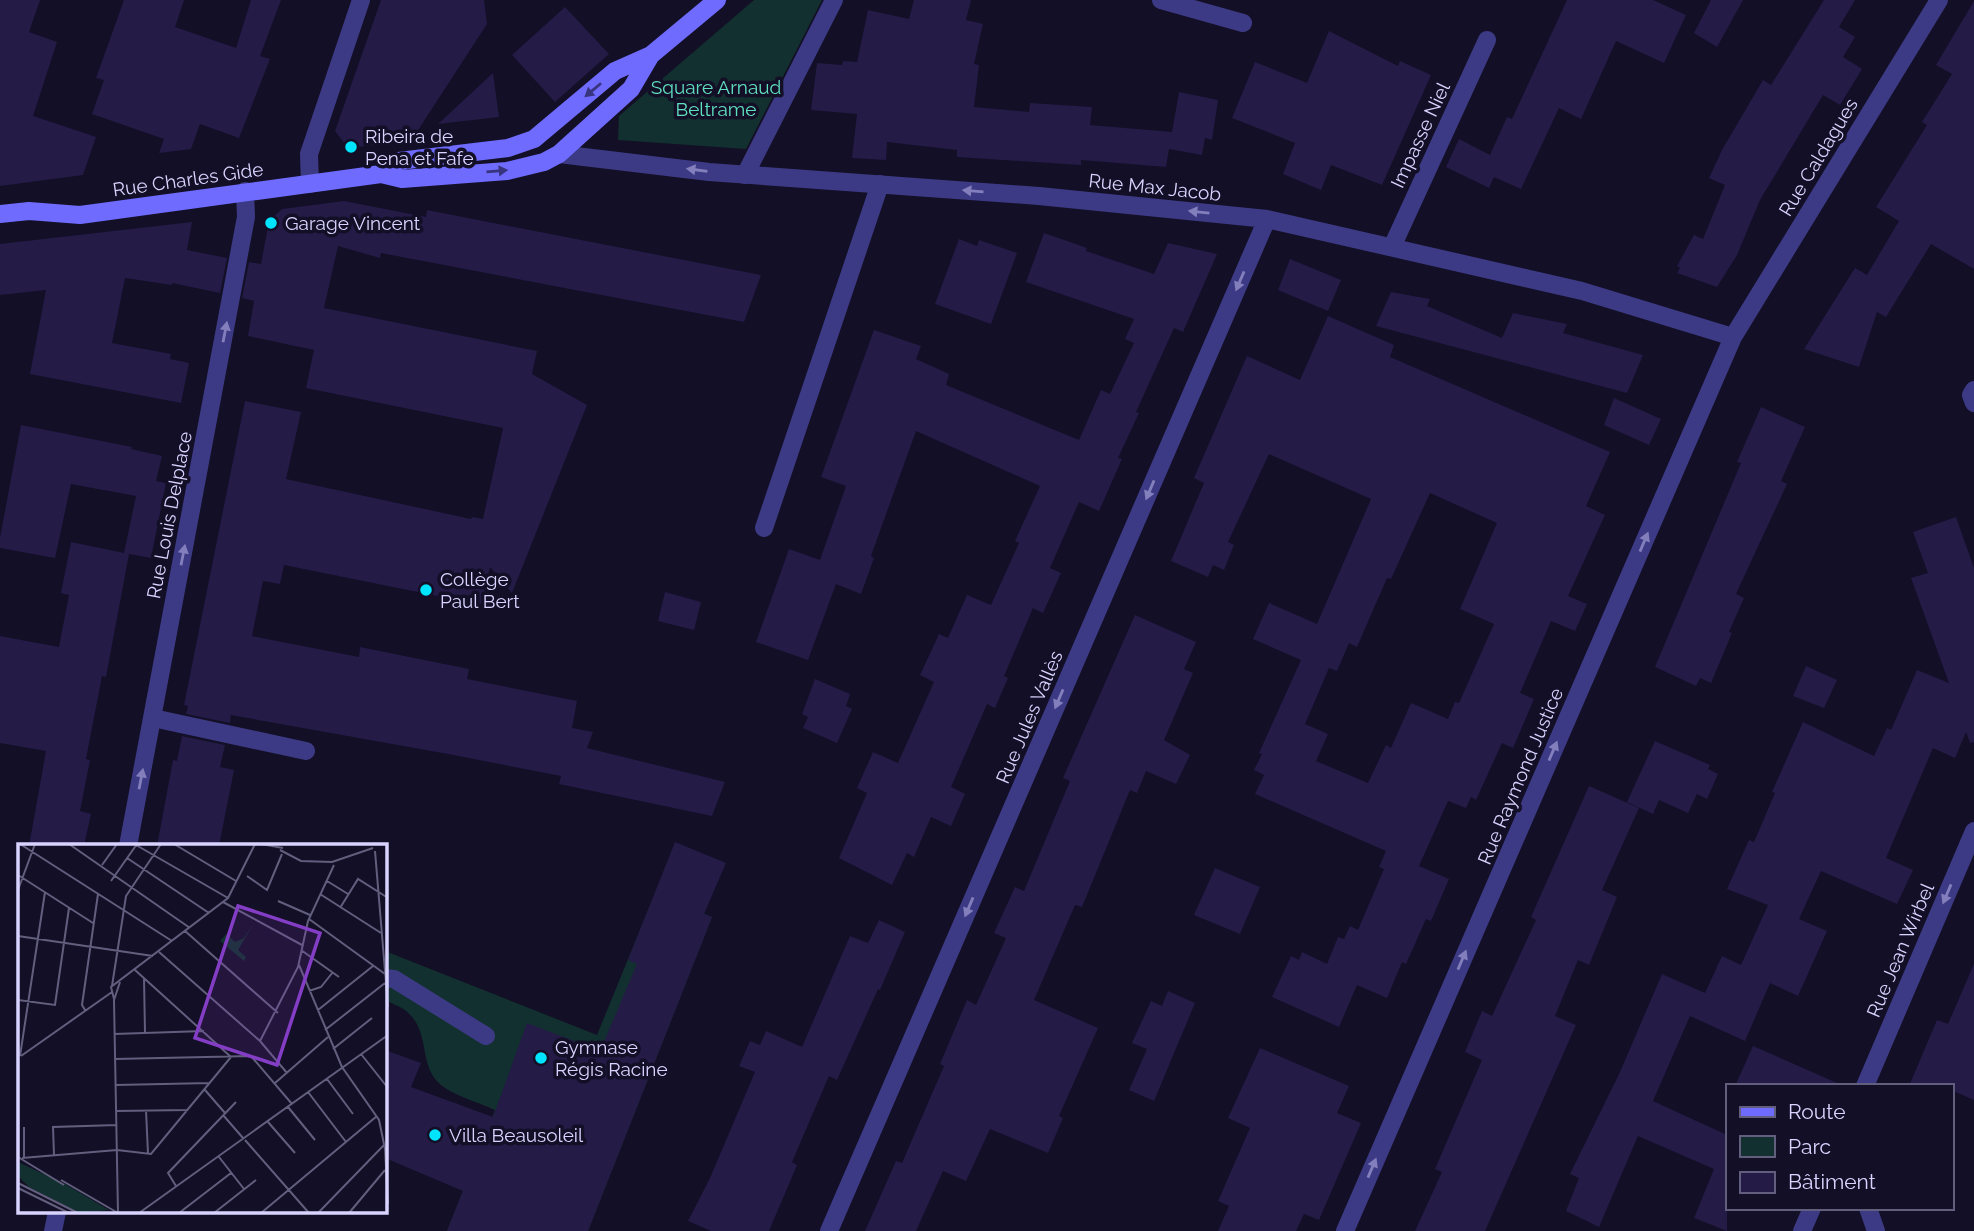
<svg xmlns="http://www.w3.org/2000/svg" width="1974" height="1231" font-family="Raleway,sans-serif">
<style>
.green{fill:#12302f}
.building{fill:#241b47;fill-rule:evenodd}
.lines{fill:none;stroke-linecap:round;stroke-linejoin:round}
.lane{stroke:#3d3a85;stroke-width:18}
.street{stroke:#3d3a85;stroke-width:18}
.secondary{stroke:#6f6bff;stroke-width:18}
.oneway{fill:#38347d}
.oneway2{fill:#837fbc}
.poi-dot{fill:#00e5ff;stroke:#130f26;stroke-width:2.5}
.labels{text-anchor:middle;stroke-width:7;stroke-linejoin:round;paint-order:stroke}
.park-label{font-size:19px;fill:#5fe0c0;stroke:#130f26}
.street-label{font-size:19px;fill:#d9d4ff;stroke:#130f26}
.poi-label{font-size:19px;fill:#d9d4ff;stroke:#130f26;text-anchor:start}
.inset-road{fill:none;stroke:#625e7d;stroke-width:2}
.view{fill:#843dc5;fill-opacity:0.15;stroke:#843dc5;stroke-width:3.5}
.inset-edge{fill:none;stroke:#d9d4ff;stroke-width:3.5}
</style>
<rect width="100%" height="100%" fill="#130f26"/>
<path class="green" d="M 754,0 L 822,0 L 746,149 L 618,140 L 619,116 Z
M 655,893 L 712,917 L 588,1231 L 447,1231 L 495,1110 C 480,1103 453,1095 441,1085 C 417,1065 432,1031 405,1010 C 399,1006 391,1003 385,1000 L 385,951 L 597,1035 Z"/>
<path class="building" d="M 0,0 L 40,0 L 29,32 L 57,42 L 33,116 L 96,137 L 83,175 L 0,186 Z
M 124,0 L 184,0 L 175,27 L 236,48 L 251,0 L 281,0 L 260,56 L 270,59 L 239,138 L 200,124 L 191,149 L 159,153 L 164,139 L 92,114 L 104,80 L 96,78 Z
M 381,0 L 484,0 L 487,24 L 411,141 L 348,148 L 335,131 Z
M 914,0 L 971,0 L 966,20 L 983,24 L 974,64 L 979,65 L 974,107 L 1029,112 L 1030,103 L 1092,107 L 1090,125 L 1172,132 L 1179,92 L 1218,100 L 1212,140 L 1205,138 L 1202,155 L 1169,149 L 1166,167 L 1081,160 L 1081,165 L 957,157 L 957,150 L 887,142 L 886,160 L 852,158 L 857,114 L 811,110 L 817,63 L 842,65 L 843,61 L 857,62 L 868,10 L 909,19 Z
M 1567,0 L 1653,0 L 1686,15 L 1664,63 L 1616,41 L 1581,119 L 1559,108 L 1521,189 L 1494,177 L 1489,188 L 1446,167 L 1459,139 L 1490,155 L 1507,117 L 1512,119 Z
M 1711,0 L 1743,0 L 1717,47 L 1694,33 Z
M 1824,0 L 1855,0 L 1839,27 L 1855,37 L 1843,57 L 1862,69 L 1840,105 L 1823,95 L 1760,200 L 1737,255 L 1717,287 L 1677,273 L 1680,268 L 1677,266 L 1694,235 L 1703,239 L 1725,185 L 1709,178 L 1722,150 L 1763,80 L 1771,85 Z
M 1974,1 L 1974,269 L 1931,244 L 1886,317 L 1877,312 L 1859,367 L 1804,349 L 1855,268 L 1867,275 L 1899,221 L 1876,207 L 1927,125 L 1922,122 L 1952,74 L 1936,65 Z
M 565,7 L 609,54 L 555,102 L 512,55 Z
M 1329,31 L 1398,66 L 1400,61 L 1431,75 L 1382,185 L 1331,165 L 1321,190 L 1283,174 L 1295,143 L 1232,118 L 1255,62 L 1307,83 Z
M 493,73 L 499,117 L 438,124 Z
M 344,201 L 426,217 L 427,210 L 761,275 L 744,322 L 381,253 L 380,258 L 338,246 L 324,308 L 537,351 L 532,374 L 587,405 L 512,593 L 490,567 L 482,605 L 284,565 L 280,584 L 263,581 L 252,636 L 359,657 L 360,647 L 469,669 L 467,679 L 577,701 L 572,728 L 593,732 L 587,748 L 725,782 L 712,816 L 559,784 L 561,776 L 448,754 L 231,715 L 230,723 L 186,714 L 188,706 L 184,705 L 245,401 L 301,412 L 286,479 L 471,519 L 472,517 L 483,519 L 503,428 L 306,388 L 314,350 L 248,336 L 254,301 L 242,298 L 249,262 L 261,264 L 269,221 L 282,209 Z
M 192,222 L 187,250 L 227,258 L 220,293 L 172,283 L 172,285 L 125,278 L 112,343 L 171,354 L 170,359 L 189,363 L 181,403 L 30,374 L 46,290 L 0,295 L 0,244 Z
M 1044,233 L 1087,248 L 1086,251 L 1154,274 L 1168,243 L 1217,254 L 1183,332 L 1174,328 L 1136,412 L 1139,413 L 1118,458 L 1122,459 L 1099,511 L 1079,502 L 1050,568 L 1061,573 L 1043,613 L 1033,608 L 1004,676 L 1008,678 L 995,708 L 987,704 L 951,787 L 965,794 L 951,826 L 931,817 L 914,857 L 907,853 L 892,885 L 839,858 L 867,793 L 857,788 L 873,752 L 898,763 L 934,682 L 920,675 L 939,634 L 948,638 L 967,595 L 991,605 L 1019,543 L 1015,541 L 1040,486 L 916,431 L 871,556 L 874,558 L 861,594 L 836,584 L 808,660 L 756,642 L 789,549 L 820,560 L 846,486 L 821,477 L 874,330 L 921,346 L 916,359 L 949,374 L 946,385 L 1079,440 L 1101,390 L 1110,394 L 1134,343 L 1125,339 L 1134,319 L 1026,282 Z
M 959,239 L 977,246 L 979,240 L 1017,253 L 991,324 L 935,304 Z
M 1290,259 L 1341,280 L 1328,311 L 1278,290 Z
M 1391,292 L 1430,299 L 1427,306 L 1502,338 L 1513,313 L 1567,324 L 1563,333 L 1643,355 L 1627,393 L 1376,326 Z
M 1328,316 L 1394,345 L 1390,357 L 1610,452 L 1586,506 L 1605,515 L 1568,596 L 1587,604 L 1575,631 L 1551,621 L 1520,693 L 1534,699 L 1513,748 L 1502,743 L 1476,800 L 1471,797 L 1466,808 L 1448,801 L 1419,866 L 1449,879 L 1431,921 L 1426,919 L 1406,964 L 1402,962 L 1387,998 L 1357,985 L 1339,1027 L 1272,997 L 1291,956 L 1299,960 L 1302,952 L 1327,964 L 1338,937 L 1344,939 L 1350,926 L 1358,930 L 1384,869 L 1379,867 L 1386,851 L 1255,794 L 1264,775 L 1254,770 L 1262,754 L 1259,753 L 1301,660 L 1253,639 L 1269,603 L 1317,624 L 1371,499 L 1269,454 L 1228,542 L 1234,545 L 1224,570 L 1213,565 L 1208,577 L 1171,561 L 1204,483 L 1194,478 L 1247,356 L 1300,380 ZM 1430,493 L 1497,523 L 1460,609 L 1494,624 L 1459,703 L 1455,702 L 1448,719 L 1411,703 L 1391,748 L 1386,745 L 1368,783 L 1316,761 L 1328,734 L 1305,724 L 1329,668 L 1337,671 L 1349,643 L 1357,647 L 1387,578 L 1391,579 Z
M 1614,398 L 1661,419 L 1649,445 L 1604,425 Z
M 1761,407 L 1805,427 L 1781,481 L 1787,484 L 1736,594 L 1744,598 L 1729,632 L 1732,633 L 1711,683 L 1700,678 L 1696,686 L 1655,667 L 1741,463 L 1737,462 Z
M 21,425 L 132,447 L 131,449 L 162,456 L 156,481 L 166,483 L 151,558 L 124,553 L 136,496 L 71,484 L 55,558 L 0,548 L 0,538 Z
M 1956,517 L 1974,568 L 1974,742 L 1970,743 L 1966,732 L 1955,758 L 1933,748 L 1886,858 L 1913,870 L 1897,904 L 1821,871 L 1799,919 L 1827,931 L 1798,996 L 1770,983 L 1745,1041 L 1690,1016 L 1653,1101 L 1727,1135 L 1727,1231 L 1694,1218 L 1714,1169 L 1638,1136 L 1599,1227 L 1566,1211 L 1579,1178 L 1570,1174 L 1620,1072 L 1662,974 L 1705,993 L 1722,956 L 1741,965 L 1768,905 L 1727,889 L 1749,840 L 1754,842 L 1775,793 L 1772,792 L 1803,722 L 1874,756 L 1887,728 L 1891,730 L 1917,670 L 1949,683 L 1911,578 L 1928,573 L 1913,532 Z
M 71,542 L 129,554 L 106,677 L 102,676 L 86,759 L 90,760 L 80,811 L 91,814 L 84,846 L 29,846 L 46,751 L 0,743 L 0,636 L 59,647 L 69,595 L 61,593 Z
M 665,592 L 701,602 L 694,630 L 658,621 Z
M 1135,615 L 1196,642 L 1184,669 L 1193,673 L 1164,740 L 1190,755 L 1176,784 L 1146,771 L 1137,793 L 1130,790 L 1082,907 L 1075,905 L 1034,1000 L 1098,1028 L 1059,1116 L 1063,1118 L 1048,1153 L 990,1129 L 966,1181 L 943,1171 L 916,1231 L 865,1231 L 896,1161 L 902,1163 L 944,1066 L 940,1064 L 967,1000 L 976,1005 L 1006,938 L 994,933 L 1015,887 L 1024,891 L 1070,781 L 1063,778 Z
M 1806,666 L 1837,680 L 1824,708 L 1793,696 Z
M 815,679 L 850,694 L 846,706 L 852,709 L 837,743 L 803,728 L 808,717 L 802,714 Z
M 182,736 L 225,745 L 220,767 L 234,770 L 219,846 L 157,846 L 173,760 L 177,761 Z
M 1655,741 L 1710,765 L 1708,769 L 1718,774 L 1707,799 L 1697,794 L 1688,813 L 1659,800 L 1653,814 L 1627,802 Z
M 1589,786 L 1639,808 L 1602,890 L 1617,897 L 1589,965 L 1578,960 L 1555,1016 L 1576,1025 L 1485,1231 L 1415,1231 L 1442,1172 L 1435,1169 L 1482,1060 L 1465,1052 L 1482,1011 L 1492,1016 L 1536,920 L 1531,917 Z
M 675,842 L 726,863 L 704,914 L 712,917 L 588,1231 L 447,1231 L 463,1191 L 385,1158 L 385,1050 L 421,1063 L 411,1087 L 493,1117 L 527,1023 L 600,1051 L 637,964 L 628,960 Z
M 1215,868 L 1260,887 L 1240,934 L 1194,915 Z
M 879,920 L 905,932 L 880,990 L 878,989 L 837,1080 L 829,1076 L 792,1162 L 797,1165 L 769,1231 L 711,1231 L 688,1221 L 710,1178 L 755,1072 L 739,1066 L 750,1041 L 760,1045 L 766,1031 L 802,1047 L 850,936 L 868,943 Z
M 1974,964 L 1974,1100 L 1951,1090 L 1951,1086 L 1909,1086 L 1937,1020 L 1948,1024 Z
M 1168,991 L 1195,1003 L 1154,1101 L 1129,1090 L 1147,1049 L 1132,1043 L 1151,1001 L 1162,1006 Z
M 1753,1046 L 1844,1086 L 1735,1086 Z
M 1260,1048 L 1349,1086 L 1337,1113 L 1361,1123 L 1319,1220 L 1304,1214 L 1296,1231 L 1218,1231 L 1229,1206 L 1218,1201 L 1250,1128 L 1228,1118 Z"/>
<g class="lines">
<path class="lane" d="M 1161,0 L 1243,23
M 745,175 L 834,0
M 1392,247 L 1487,40
M 764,528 L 880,184
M 153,718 L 306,751
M 385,978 L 394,979 L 486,1036"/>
<path class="street" d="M 559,154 L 709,172 L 1039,196 L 1267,219 L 1582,291 L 1733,337
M 310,184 L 309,154 L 361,0
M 1974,390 L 1971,395 L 1974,403
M 128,846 L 246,217 L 245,191
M 1865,1086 L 1974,831
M 1868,1208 L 1876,1231
M 53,1231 L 57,1212
M 829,1231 L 1267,219
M 1345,1231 L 1733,337 L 1939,0
M 1802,1231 L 1812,1208"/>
<path class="secondary" d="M 381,174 L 399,161 L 508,148 L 534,139 L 615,71 L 651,55 L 717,0
M 0,214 L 29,211 L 80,215 L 381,174 L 402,179 L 507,171 L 544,162 L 559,154 L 631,89 L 651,55"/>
</g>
<defs><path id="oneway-solid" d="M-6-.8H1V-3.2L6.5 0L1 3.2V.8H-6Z" transform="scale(1.75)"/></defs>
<g class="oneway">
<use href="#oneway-solid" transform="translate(593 90) rotate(140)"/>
<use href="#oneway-solid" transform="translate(497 171) rotate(-5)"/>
</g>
<g class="oneway2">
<use href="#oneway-solid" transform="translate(697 170) rotate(-172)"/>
<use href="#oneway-solid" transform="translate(973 191) rotate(-175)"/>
<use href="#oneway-solid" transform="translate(1199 212) rotate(-174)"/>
<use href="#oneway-solid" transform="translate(1240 281) rotate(113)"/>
<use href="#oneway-solid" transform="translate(225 332) rotate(-79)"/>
<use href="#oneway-solid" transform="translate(1150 490) rotate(113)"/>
<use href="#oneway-solid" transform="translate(1644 542) rotate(-67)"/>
<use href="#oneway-solid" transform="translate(183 555) rotate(-79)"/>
<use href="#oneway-solid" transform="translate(1059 699) rotate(113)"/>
<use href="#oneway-solid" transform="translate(1553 751) rotate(-67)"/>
<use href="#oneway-solid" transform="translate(141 779) rotate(-79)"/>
<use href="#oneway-solid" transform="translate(1947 894) rotate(113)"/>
<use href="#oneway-solid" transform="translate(969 907) rotate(113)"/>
<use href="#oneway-solid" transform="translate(1462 960) rotate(-67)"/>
<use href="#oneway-solid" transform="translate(1372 1168) rotate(-67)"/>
</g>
<g class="poi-dot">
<circle cx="351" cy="147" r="7"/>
<circle cx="271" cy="223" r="7"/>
<circle cx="426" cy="590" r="7"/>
<circle cx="541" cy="1058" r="7"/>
<circle cx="435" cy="1135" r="7"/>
</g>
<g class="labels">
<g class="park-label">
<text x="716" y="94">Square Arnaud<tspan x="716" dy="22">Beltrame</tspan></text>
</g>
<g class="street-label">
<text transform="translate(1420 135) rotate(-65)" y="7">Impasse Niel</text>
<text transform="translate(1818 157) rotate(-59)" y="7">Rue Caldagues</text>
<text transform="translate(188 179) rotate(-8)" y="7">Rue Charles Gide</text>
<text transform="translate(1155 187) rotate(6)" y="7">Rue Max Jacob</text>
<text transform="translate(169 515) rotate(-79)" y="7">Rue Louis Delplace</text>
<text transform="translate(1029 717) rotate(-67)" y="7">Rue Jules Vallès</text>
<text transform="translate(1520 776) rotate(-67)" y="7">Rue Raymond Justice</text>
<text transform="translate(1900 950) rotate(-67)" y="7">Rue Jean Wirbel</text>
</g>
<g class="poi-label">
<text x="365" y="143">Ribeira de<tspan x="365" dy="22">Pena et Fafe</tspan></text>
<text x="285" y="230">Garage Vincent</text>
<text x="440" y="586">Collège<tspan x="440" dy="22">Paul Bert</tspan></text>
<text x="555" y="1054">Gymnase<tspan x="555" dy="22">Régis Racine</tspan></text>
<text x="449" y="1142">Villa Beausoleil</text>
</g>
</g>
<g transform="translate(18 844)">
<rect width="369" height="369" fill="#130f26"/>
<path d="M 237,77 L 220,106 L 228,113 L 226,117 L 202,97 L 208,90 L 217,98 L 226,94 ZM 0,318 L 47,340 L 91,366 L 62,369 L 11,343 L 0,332 Z" fill="#12302f"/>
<path class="inset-road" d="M 2,0 L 154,97M 51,0 L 172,84M 156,0 L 218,37M 243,0 L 265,4M 118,1 L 210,54M 262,6 L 283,17 L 314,18 L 355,4M 357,7 L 370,163M 109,14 L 191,69M 84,21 L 99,0M 0,31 L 75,79M 229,32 L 249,46 L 264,10M 93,37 L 119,0M 309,37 L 330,50M 0,46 L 17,0M 302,50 L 363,89M 260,57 L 292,71M 205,58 L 284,101M 322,64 L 340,35 L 370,54M 291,75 L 367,130M 167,87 L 260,169M 0,92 L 135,112M 283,106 L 321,133M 141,108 L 242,197 L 269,229M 281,121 L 324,223M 117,126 L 213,213M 126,134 L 127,189M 94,142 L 108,52 L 143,0M 291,147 L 303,143 L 315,128M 96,155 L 93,143 L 210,54 L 237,0M 0,156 L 37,161 L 51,64M 67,166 L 64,161 L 80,50M 300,166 L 355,122M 307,186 L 367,139M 96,190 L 186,187M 242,197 L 280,123 L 290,77 L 316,21M 315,205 L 354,174M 343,210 L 370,244M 2,212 L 27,48M 3,212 L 94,148M 97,215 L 233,212 L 274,260M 324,223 L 361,276 L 367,305 L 370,360M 309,235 L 335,270M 257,239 L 310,193M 98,241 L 192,239M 187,246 L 207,269M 290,248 L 328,298M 270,263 L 297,296M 128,266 L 130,310M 98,267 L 170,266M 205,271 L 225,294M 250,278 L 277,309M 6,283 L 6,313M 227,296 L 291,369M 36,311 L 35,283 L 99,281M 0,313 L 46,341M 201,313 L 226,345M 4,314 L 99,306 L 133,310 L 213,213M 43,336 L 100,369M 0,339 L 60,369M 158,342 L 150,329 L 218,258M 0,344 L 51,369M 100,369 L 96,156 L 102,138M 121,369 L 370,191M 161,369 L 213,329M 196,369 L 238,336M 243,369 L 359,272M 300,369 L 367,300M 331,369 L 367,326"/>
<path class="view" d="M 220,62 L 302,89 L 259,221 L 177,194 Z"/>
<rect width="369" height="369" class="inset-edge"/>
</g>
<rect x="1726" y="1084" width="228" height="126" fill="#130f26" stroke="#625e7d" stroke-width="2"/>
<rect x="1740" y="1107" width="35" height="10" fill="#6f6bff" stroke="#625e7d" stroke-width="2"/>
<text x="1788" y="1119" font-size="21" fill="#d9d4ff">Route</text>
<rect x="1740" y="1136" width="35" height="21" fill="#12302f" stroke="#625e7d" stroke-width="2"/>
<text x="1788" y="1154" font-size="21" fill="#d9d4ff">Parc</text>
<rect x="1740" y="1172" width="35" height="21" fill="#241b47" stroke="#625e7d" stroke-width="2"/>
<text x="1788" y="1189" font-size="21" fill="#d9d4ff">Bâtiment</text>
</svg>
